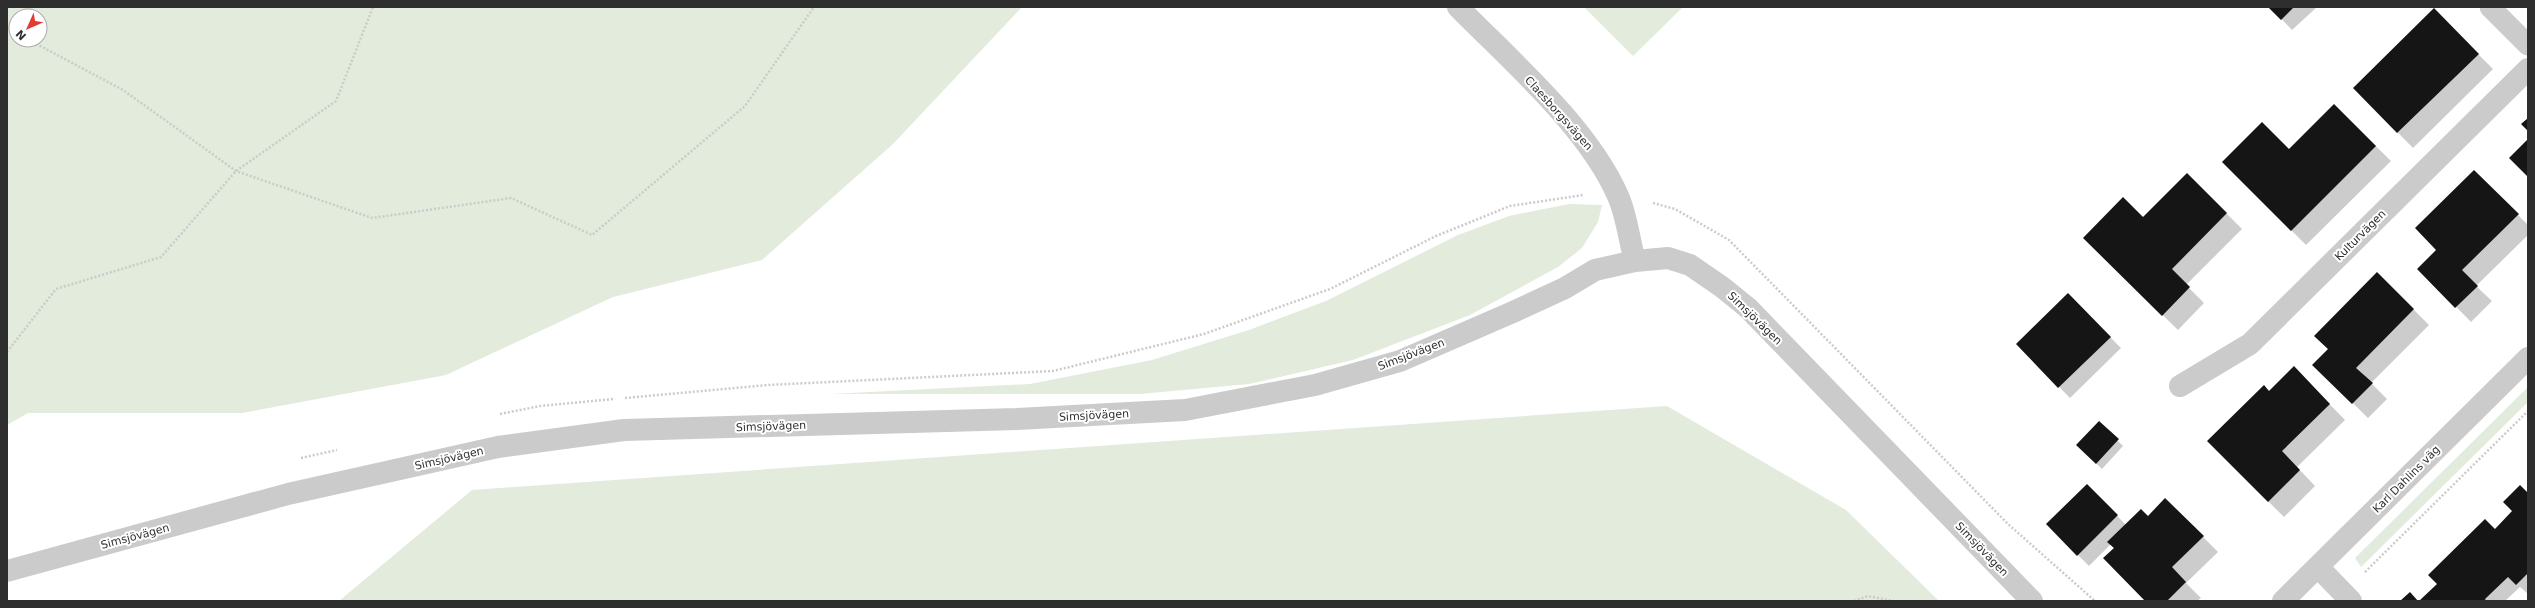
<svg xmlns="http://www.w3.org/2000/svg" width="2535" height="608" font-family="'DejaVu Sans',sans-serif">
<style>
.green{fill:#e2ebdc;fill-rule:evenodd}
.shadow{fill:#0003}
.building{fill:#151515}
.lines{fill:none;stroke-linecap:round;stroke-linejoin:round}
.path{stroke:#cbcbcb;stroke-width:2.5;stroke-dasharray:2 2;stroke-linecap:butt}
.service{stroke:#cbcbcb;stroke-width:21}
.minor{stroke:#cbcbcb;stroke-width:22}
.labels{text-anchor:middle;stroke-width:4;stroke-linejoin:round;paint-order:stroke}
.street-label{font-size:11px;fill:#2e2e2e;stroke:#fff}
</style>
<rect width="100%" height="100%" fill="#fff"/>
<path class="green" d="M 7,7 L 1022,7 L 893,144 L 762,260 L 613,297 L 446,375 L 242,413 L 28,413 L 7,425 ZM 16,16 L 40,16 L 40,40 L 16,40 Z
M 1584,7 L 1683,7 L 1633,56 Z
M 1569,204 L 1602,205 L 1598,222 L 1582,248 L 1558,267 L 1470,315 L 1353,360 L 1249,384 L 1140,394 L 831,394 L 1030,384 L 1152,360 L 1249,330 L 1326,301 L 1458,235 L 1509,216 Z
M 2528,387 L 2528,402 L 2361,567 L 2355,558 Z
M 1667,406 L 1846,510 L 1939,601 L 339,601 L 472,490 Z"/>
<path class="shadow" d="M 2270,7 L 2317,7 L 2292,30 Z
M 2434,10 L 2493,69 L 2413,148 L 2354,88 Z
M 2334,105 L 2391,161 L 2306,245 L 2223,162 L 2289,150 Z
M 2474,171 L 2528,225 L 2528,235 L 2476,286 L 2492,301 L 2471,322 L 2419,269 L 2438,250 Z
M 2187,174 L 2242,229 L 2186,285 L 2204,303 L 2178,330 L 2084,238 L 2143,218 Z
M 2377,273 L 2429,325 L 2371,383 L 2387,399 L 2368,418 L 2314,365 L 2329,350 L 2315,336 Z
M 2068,295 L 2121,348 L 2070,398 L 2017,344 Z
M 2294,368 L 2345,420 L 2297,467 L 2315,486 L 2284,517 L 2208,441 L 2269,392 Z
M 2099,422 L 2123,446 L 2102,469 L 2077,445 Z
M 2087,485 L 2126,525 L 2148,517 L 2165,499 L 2218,552 L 2186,583 L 2201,598 L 2197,601 L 2147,601 L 2111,544 L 2089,566 L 2047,524 Z
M 2528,494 L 2528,594 L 2520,587 L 2505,601 L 2421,601 L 2514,511 Z"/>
<path class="building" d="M 2268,7 L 2294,7 L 2281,20 Z
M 2434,8 L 2479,54 L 2397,133 L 2353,88 Z
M 2334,104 L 2376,146 L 2291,231 L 2222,162 L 2262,122 L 2289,149 Z
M 2528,118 L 2528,131 L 2521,124 Z
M 2528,139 L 2528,177 L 2509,158 Z
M 2474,170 L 2519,214 L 2462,270 L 2478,286 L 2455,308 L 2417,269 L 2436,250 L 2415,228 Z
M 2187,173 L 2227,213 L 2172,269 L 2190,287 L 2162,316 L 2083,238 L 2123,197 L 2143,217 Z
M 2377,272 L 2414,309 L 2356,368 L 2373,383 L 2352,404 L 2312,365 L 2328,349 L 2314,336 Z
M 2068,293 L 2111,337 L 2058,388 L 2016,344 Z
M 2294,366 L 2330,404 L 2282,451 L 2300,470 L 2268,502 L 2207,441 L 2264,385 L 2269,391 Z
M 2099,421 L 2119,439 L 2096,464 L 2076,445 Z
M 2087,484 L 2118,515 L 2077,556 L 2046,524 Z
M 2520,485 L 2528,493 L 2528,573 L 2516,585 L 2508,577 L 2485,599 L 2486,601 L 2419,601 L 2437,584 L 2428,575 L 2485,519 L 2495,529 L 2512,511 L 2503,502 Z
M 2165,498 L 2204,536 L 2172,567 L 2186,582 L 2167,601 L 2145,601 L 2103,558 L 2114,548 L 2107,542 L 2141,509 L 2148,516 Z
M 2410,592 L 2418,601 L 2400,601 Z"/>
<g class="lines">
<path class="path" d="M 7,28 L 16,33
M 29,40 L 123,90 L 236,171 L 372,218 L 511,198 L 592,235 L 745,106 L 814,7
M 1653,203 L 1675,209 L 1729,240 L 2008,524 L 2095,601
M 7,352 L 56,289 L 161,257 L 236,171 L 336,101 L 373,7
M 625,398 L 768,385 L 1053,371 L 1204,334 L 1330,289 L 1436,236 L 1510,206 L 1583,195
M 500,414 L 540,406 L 614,399
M 301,458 L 337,450
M 2365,572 L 2528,411
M 1854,601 L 1868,596 L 1892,601"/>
<path class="service" d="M 2490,7 L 2528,45"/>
<path class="minor" d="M 1458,7 C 1511,61 1588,127 1618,196 C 1627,216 1629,240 1635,261
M 2180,386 L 2250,344 L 2528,69
M 2318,567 L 2351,601
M 7,571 L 288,494 L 498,447 L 624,430 L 1017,419 L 1185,410 L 1315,385 L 1400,361 L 1513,312 L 1565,288 L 1595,270 L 1635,261 L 1668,258 L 1690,265 L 1722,287 L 1748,308 L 2032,601
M 2283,601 L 2528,358"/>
</g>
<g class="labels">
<g class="street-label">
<text transform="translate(1559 113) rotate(48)" y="4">Claesborgsvägen</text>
<text transform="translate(2360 235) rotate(-45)" y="4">Kulturvägen</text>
<text transform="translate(1755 318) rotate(44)" y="4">Simsjövägen</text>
<text transform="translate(1411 354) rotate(-21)" y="4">Simsjövägen</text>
<text transform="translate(1094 415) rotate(-3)" y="4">Simsjövägen</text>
<text transform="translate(771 426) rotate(-2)" y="4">Simsjövägen</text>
<text transform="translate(449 458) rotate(-13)" y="4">Simsjövägen</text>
<text transform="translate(2406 479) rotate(-45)" y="4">Karl Dahlins väg</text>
<text transform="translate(135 536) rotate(-15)" y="4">Simsjövägen</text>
<text transform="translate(1982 549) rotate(46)" y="4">Simsjövägen</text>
</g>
</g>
<rect width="2535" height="608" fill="none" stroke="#2e2e2e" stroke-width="16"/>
<g transform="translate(28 28) rotate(225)"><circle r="19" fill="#ffffff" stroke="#ababab"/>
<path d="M0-3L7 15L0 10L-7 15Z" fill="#e13c34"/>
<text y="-6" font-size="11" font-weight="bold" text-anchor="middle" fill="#2e2e2e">N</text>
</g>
</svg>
